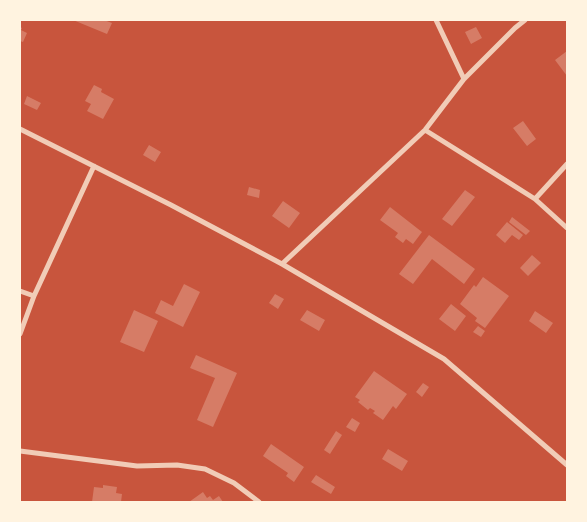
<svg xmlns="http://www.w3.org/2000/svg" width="587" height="522" font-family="Barlow,sans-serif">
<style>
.building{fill:#d67c66}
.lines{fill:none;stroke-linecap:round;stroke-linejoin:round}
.minor{stroke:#f1ccb7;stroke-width:5}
</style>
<rect width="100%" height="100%" fill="#c8553d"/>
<path class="building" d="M 73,20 L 104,20 L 112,23 L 107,34 Z
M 20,27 L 22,28 L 21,30 L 27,33 L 23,42 L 20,41 Z
M 476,27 L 482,38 L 471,44 L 465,32 Z
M 567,51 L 567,76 L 555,60 Z
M 94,85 L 102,89 L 101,92 L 114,99 L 103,119 L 87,111 L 91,104 L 85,101 Z
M 27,96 L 41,103 L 37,110 L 24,104 Z
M 523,121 L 536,139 L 527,146 L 513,128 Z
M 149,145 L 161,152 L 155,162 L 143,155 Z
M 249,187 L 260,190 L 259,198 L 247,195 Z
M 465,190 L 475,197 L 452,226 L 442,219 Z
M 283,201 L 300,213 L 289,228 L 272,216 Z
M 390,207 L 422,232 L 413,244 L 406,239 L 403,243 L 395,237 L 398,233 L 380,220 Z
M 512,217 L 530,231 L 526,235 L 509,222 Z
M 507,222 L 523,235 L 519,240 L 512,235 L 505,243 L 496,235 Z
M 429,235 L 475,269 L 464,284 L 432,259 L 413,284 L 399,274 Z
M 532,255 L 541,263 L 528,276 L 520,268 Z
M 483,277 L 509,296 L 485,328 L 475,321 L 477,318 L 460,304 L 474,285 L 476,287 Z
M 184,284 L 200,292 L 183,327 L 155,313 L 161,300 L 173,306 Z
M 275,294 L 284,299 L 278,309 L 269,303 Z
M 451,304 L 466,316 L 455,331 L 439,319 Z
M 134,310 L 158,321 L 144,352 L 120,342 Z
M 307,310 L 325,320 L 319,331 L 300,320 Z
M 535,311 L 553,323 L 546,333 L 529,321 Z
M 478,326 L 485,331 L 481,337 L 473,332 Z
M 196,355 L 237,373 L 213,427 L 197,420 L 215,378 L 190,368 Z
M 374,371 L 407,394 L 396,409 L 393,406 L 383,420 L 373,413 L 375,411 L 370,408 L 368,410 L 358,402 L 360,400 L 355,397 Z
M 423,383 L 429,387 L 422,397 L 416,392 Z
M 352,418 L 360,423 L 355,432 L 346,427 Z
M 336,431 L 342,435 L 330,454 L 324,450 Z
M 271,444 L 304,467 L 294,482 L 286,476 L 288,473 L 263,456 Z
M 388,449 L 408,461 L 402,471 L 382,459 Z
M 316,475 L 335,487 L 331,494 L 311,482 Z
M 103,485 L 117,487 L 116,493 L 122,494 L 121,502 L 92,502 L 94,487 L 103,488 Z
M 203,492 L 207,498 L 210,496 L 213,500 L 219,496 L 223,502 L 189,502 Z"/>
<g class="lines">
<path class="minor" d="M 436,20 L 464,79
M 20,129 L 171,205 L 282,264 L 444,359 L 567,465
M 425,130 L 535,199 L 567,228
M 535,199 L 567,164
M 282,264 L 425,130 L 464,79 L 515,28 L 525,20
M 20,291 L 34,296
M 20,334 L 34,296 L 94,166
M 20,451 L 137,466 L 177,465 L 205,469 L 234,483 L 259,502"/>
</g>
<rect width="587" height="522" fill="none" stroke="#fff3e0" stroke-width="42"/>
</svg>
